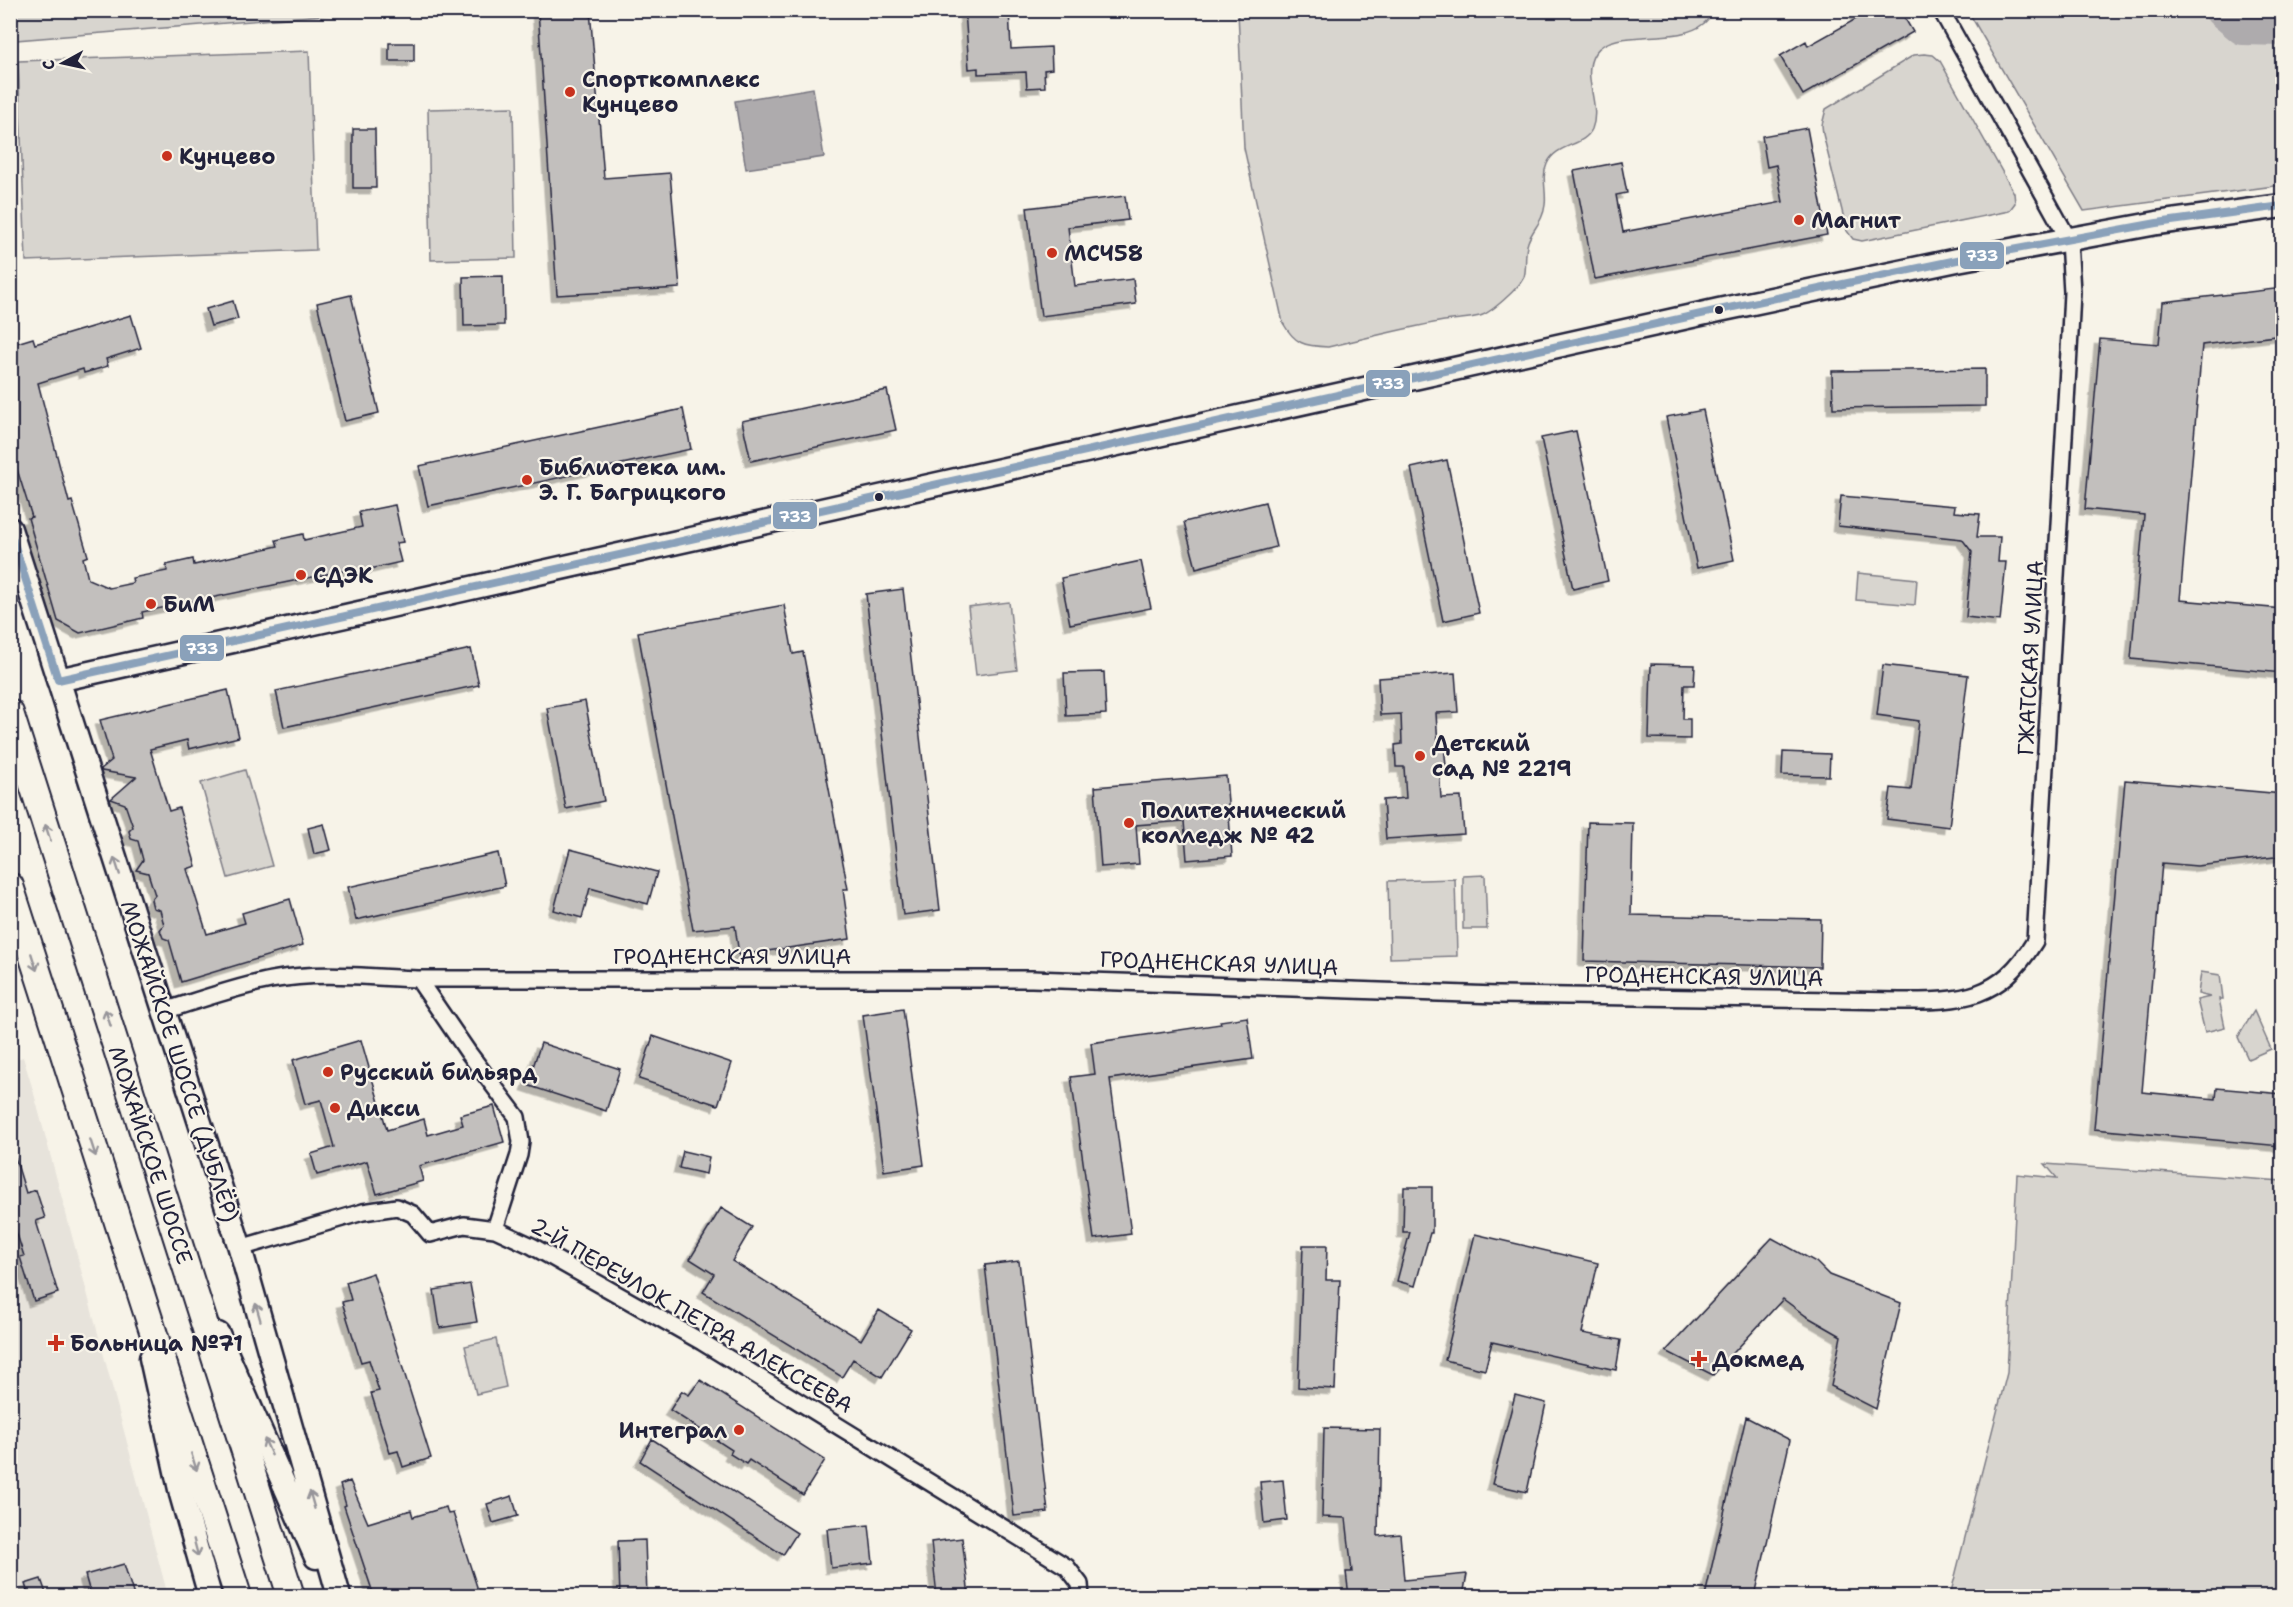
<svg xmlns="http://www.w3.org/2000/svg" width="2293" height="1607" font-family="'Shantell Sans',sans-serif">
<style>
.built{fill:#e7e3db}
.green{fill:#d8d5cf;stroke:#7d7c85;stroke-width:1.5}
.water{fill:#aeabad;stroke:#76747f;stroke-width:1.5}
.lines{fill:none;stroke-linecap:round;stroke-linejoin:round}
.river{stroke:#aeabad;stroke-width:34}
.building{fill:#c2bfbd;stroke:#22223b;stroke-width:1.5;filter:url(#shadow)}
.street-casing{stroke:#22223b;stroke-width:20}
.secondary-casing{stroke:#22223b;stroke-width:27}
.primary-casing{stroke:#22223b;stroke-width:30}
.street{stroke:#f7f3e8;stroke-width:15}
.secondary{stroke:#f7f3e8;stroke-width:22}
.primary{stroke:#f7f3e8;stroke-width:26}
.bus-1-casing{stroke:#f7f3e8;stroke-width:12}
.bus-1{stroke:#8aa1ba;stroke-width:8}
.oneway{stroke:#97959a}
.poi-dot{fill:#c8321e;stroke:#f7f3e8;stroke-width:2}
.bus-dot{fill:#22223b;stroke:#f7f3e8;stroke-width:2}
.labels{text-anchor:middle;stroke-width:4.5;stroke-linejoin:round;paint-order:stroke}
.poi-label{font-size:22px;font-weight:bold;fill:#22223b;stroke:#f7f3e8;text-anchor:start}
.street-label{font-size:22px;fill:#22223b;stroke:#f7f3e8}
.line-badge{stroke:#f7f3e8;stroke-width:2}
.badge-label{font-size:16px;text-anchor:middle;font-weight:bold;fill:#fff}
</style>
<defs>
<filter id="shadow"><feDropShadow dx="-5.5" dy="5.5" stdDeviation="0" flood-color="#0004"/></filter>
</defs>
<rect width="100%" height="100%" fill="#f7f3e8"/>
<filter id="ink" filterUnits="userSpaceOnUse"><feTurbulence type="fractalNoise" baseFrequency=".0167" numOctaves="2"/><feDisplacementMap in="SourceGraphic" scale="12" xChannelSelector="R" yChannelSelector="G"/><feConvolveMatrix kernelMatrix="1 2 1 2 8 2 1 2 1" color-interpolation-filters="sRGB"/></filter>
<g filter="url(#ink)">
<path class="built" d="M 23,1057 L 33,1090 L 168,1596 L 11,1596 L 10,1061 Z"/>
<path class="green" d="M 11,10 L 373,10 L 373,11 L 16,40 L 11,43 Z
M 1238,11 L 1238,10 L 1715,11 C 1711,15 1707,21 1703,24 C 1677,46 1613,26 1595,53 C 1580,76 1602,104 1592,129 C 1584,147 1556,143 1547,164 C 1541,177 1547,192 1545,205 C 1543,222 1533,228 1528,242 C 1524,253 1527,269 1524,277 C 1519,288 1491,313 1480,316 C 1468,319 1455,319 1444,321 C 1405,328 1366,338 1328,347 C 1304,346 1295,344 1283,323 L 1244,148 Z
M 1968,11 L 2282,11 L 2282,185 L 2084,211 Z
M 309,51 L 316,250 L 26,261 L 18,61 Z
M 1924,54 L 1933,55 L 1940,61 L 2014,193 L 2015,203 L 2009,211 L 1862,241 L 1853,239 L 1847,231 L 1823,134 L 1822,125 L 1826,109 L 1914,55 Z
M 513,107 L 516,258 L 431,260 L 428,109 Z
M 1858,573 L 1917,579 L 1915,605 L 1856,600 Z
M 1009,602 L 1017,670 L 976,675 L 968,607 Z
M 245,770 L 272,866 L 228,878 L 201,783 Z
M 1485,875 L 1487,929 L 1463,929 L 1463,876 Z
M 1455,879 L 1457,956 L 1390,958 L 1388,881 Z
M 2201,972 L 2220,975 L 2223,999 L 2219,999 L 2225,1027 L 2205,1032 L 2197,1000 L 2210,997 L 2198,994 Z
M 2254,1011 L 2271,1049 L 2248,1059 L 2238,1037 Z
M 2045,1164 L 2282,1181 L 2282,1596 L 1950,1596 L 2007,1373 L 2017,1174 L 2057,1178 Z
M 496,1339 L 506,1387 L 476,1394 L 465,1346 Z"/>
<path class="water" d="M 813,88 L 824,157 L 746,169 L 735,101 Z"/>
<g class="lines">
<path class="river" d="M 2221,10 L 2243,28 L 2282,29"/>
</g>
<path class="building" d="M 538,10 L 590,10 L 604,178 L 670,173 L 680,288 L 557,295 Z
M 965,10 L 1009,10 L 1011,49 L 1051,47 L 1052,69 L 1044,70 L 1045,87 L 1027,88 L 1026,72 L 978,74 L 978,68 L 969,69 Z
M 1854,10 L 1900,10 L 1913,32 L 1803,95 L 1780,56 L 1806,41 L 1808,46 L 1858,18 Z
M 389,43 L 414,43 L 414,61 L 389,61 Z
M 1807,128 L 1827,235 L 1595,279 L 1574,171 L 1621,162 L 1627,193 L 1616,195 L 1623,232 L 1783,202 L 1776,165 L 1767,167 L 1762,136 Z
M 353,129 L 375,129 L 376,188 L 353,188 Z
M 1125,196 L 1128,220 L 1068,227 L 1075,286 L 1133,279 L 1136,304 L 1041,316 L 1027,208 Z
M 503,276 L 504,325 L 464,326 L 463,277 Z
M 2283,288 L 2283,335 L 2202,345 L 2180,600 L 2283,609 L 2283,673 L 2131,659 L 2144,515 L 2085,509 L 2100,339 L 2159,344 L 2163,302 Z
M 351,295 L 379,413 L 345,421 L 317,303 Z
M 233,301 L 238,319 L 211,326 L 206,309 Z
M 131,315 L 141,348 L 106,359 L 108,366 L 84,373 L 83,369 L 38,383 L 69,502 L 72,501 L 88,556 L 83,558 L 88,579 L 109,588 L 133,583 L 132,578 L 167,571 L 166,565 L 193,559 L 194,565 L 278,546 L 276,540 L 303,534 L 304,540 L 362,527 L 359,512 L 395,505 L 403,542 L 396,543 L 401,562 L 348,574 L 347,570 L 142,612 L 143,618 L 80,633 L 58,621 L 28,518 L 32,517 L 10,447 L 10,345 L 33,338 L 35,344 Z
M 1985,369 L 1985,406 L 1833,408 L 1832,371 Z
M 887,390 L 896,430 L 751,461 L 742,421 Z
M 683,409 L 691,449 L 428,506 L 419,466 Z
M 1703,410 L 1734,560 L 1697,568 L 1666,417 Z
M 1576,431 L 1608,581 L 1573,589 L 1541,438 Z
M 1447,460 L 1479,613 L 1443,621 L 1411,468 Z
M 1841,496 L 1955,506 L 1954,512 L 1980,514 L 1977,537 L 2000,537 L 1998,562 L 2006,562 L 2000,621 L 1966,617 L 1972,552 L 1962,539 L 1838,526 Z
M 1265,502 L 1276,547 L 1196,568 L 1184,522 Z
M 1141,561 L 1151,608 L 1070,624 L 1061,578 Z
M 903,589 L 940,910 L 903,915 L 866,594 Z
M 784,605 L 793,654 L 803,652 L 848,889 L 843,889 L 850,939 L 739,955 L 735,926 L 693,930 L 638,632 Z
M 471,649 L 479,685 L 284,727 L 276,691 Z
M 1651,664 L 1695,665 L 1694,685 L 1684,685 L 1683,719 L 1690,719 L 1690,739 L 1649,738 Z
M 1883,665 L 1968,675 L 1949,827 L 1887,819 L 1891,788 L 1911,790 L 1919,721 L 1877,715 Z
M 1104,672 L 1106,714 L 1066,716 L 1064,673 Z
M 1455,673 L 1458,712 L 1436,713 L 1438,745 L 1444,745 L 1446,766 L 1439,767 L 1441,798 L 1461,797 L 1464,834 L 1386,839 L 1383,800 L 1406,798 L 1404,767 L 1396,767 L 1395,745 L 1402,744 L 1401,714 L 1380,715 L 1378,678 Z
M 228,690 L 239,737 L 189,749 L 187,740 L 150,749 L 169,811 L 179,808 L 196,866 L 187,869 L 207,934 L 245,923 L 242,913 L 290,899 L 303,945 L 181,982 L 169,940 L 163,938 L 160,930 L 164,925 L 160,910 L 153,908 L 151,900 L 155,895 L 148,873 L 136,870 L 143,860 L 138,841 L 131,839 L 129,831 L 133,827 L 125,804 L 111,799 L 136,777 L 102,771 L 101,769 L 112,760 L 100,720 Z
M 585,701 L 604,801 L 566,809 L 547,708 Z
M 1783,752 L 1830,754 L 1829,776 L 1782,775 Z
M 1226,776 L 1232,856 L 1187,860 L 1184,821 L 1136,825 L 1139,864 L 1101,867 L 1095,787 Z
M 2125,780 L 2283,794 L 2283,856 L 2197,866 L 2162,863 L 2142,1092 L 2216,1099 L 2217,1088 L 2283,1094 L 2281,1146 L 2094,1129 Z
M 1588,822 L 1633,823 L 1631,915 L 1821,919 L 1820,967 L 1584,961 Z
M 324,824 L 331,850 L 314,854 L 308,828 Z
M 570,849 L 657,872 L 648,904 L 590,888 L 582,918 L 554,910 Z
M 498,853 L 505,886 L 356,920 L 348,887 Z
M 903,1009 L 924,1165 L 884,1171 L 863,1015 Z
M 1247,1017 L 1253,1059 L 1110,1079 L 1131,1234 L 1094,1239 L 1071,1077 L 1095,1074 L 1091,1043 L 1221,1024 L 1220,1021 Z
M 653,1036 L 732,1063 L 718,1105 L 639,1079 Z
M 361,1040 L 387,1130 L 424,1119 L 428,1135 L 463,1125 L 460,1115 L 494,1106 L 504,1142 L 419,1166 L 423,1181 L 377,1194 L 367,1161 L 317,1175 L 311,1154 L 334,1147 L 321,1100 L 305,1104 L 293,1060 Z
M 541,1043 L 620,1069 L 606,1111 L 527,1085 Z
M 683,1151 L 709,1157 L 706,1174 L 679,1168 Z
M 14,1154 L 26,1193 L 36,1190 L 45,1218 L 36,1221 L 58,1293 L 34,1301 L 20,1257 L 24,1256 L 15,1228 L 10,1230 L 10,1155 Z
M 1404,1187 L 1432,1187 L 1432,1233 L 1430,1233 L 1415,1286 L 1397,1281 L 1410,1232 L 1403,1232 Z
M 721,1208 L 752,1227 L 732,1261 L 861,1340 L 879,1310 L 911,1329 L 882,1377 L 853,1359 L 842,1377 L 703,1292 L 714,1274 L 690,1259 Z
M 1475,1234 L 1598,1263 L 1582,1333 L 1621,1340 L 1616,1370 L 1492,1342 L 1485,1370 L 1445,1360 Z
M 1772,1238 L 1816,1262 L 1829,1275 L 1901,1303 L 1876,1409 L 1831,1386 L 1841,1336 L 1806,1316 L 1783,1299 L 1713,1375 L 1666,1351 Z
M 1303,1245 L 1327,1245 L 1326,1280 L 1340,1280 L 1335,1389 L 1298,1387 Z
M 1019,1261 L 1048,1512 L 1014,1516 L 985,1265 Z
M 373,1273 L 431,1458 L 403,1467 L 398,1451 L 390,1453 L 371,1393 L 379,1391 L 369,1360 L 361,1362 L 342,1302 L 351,1300 L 346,1282 Z
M 470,1284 L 477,1322 L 440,1328 L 434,1290 Z
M 700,1380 L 825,1460 L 803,1495 L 749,1460 L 746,1464 L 730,1454 L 732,1450 L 670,1410 L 682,1391 L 689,1395 Z
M 1515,1395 L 1546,1403 L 1527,1492 L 1492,1484 Z
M 1746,1417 L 1790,1440 L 1755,1596 L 1705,1596 Z
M 1324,1428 L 1380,1429 L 1378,1536 L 1400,1534 L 1404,1580 L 1467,1574 L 1463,1596 L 1349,1596 L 1346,1572 L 1352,1572 L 1346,1518 L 1322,1517 Z
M 652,1439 L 797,1533 L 783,1555 L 640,1461 Z
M 1283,1480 L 1287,1520 L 1264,1523 L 1260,1482 Z
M 350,1481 L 368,1523 L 411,1510 L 413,1517 L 446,1507 L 448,1514 L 453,1513 L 480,1596 L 374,1596 L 344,1506 L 346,1505 L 340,1485 Z
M 512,1496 L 518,1516 L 493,1523 L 487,1504 Z
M 869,1525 L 873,1563 L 831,1568 L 827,1529 Z
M 962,1538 L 969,1596 L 937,1596 L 931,1542 Z
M 645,1540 L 647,1596 L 620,1596 L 618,1541 Z
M 124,1564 L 134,1596 L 91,1596 L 85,1575 Z
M 41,1579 L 47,1596 L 29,1596 L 25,1584 Z"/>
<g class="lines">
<g class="street-casing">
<path id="street" d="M 164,1011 C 199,1000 235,987 271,980 C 319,971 369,977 418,979
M 495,1229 L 519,1155 L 521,1142 L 517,1117 L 468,1052 L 418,979 L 1032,979 L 1497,995 L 1900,1001 C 1964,1001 1999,1000 2035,941 L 2070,333 L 2072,292 L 2069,240 L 1941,10
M 240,1248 L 363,1212 L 397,1207 L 413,1214 L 430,1234 L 464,1225 L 495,1229 L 532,1246 L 702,1342 L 1067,1567 L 1080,1584 L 1081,1596"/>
</g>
<g class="secondary-casing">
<path id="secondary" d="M 10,529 L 240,1248 L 339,1596
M 58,680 L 1719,310 L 1957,260 L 2157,223 L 2282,206
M 218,1334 L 316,1557
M 151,1358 L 181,1494 L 210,1596"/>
</g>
<g class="primary-casing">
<path id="primary" d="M 10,713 L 291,1596
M 10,886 L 238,1596"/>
</g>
<use href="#street" class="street"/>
<use href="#secondary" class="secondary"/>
<use href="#primary" class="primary"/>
<g class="bus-1-casing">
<path id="bus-1" d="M 10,531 L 58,680 L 1719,310 L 1957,260 L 2157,223 L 2282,206"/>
</g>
<use href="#bus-1" class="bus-1"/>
</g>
<defs><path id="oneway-shaft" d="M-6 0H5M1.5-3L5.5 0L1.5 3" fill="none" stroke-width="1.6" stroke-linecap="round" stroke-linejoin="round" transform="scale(1.5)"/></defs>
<g class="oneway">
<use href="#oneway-shaft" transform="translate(48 833) rotate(-108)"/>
<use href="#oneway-shaft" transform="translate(117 866) rotate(-108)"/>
<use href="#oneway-shaft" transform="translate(34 962) rotate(72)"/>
<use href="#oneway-shaft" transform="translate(108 1018) rotate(-108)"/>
<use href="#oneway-shaft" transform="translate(93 1148) rotate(72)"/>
<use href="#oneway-shaft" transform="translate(258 1312) rotate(-106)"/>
<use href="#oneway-shaft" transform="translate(268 1447) rotate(-114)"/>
<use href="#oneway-shaft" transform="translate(194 1462) rotate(72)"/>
<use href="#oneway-shaft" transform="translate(312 1500) rotate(-106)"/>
<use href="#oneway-shaft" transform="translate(196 1548) rotate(75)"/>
</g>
</g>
<g class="poi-dot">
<circle cx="570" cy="92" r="6"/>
<circle cx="167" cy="156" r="6"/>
<circle cx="1799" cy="220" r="6"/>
<circle cx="1052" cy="253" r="6"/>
<circle cx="527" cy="480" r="6"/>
<circle cx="301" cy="575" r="6"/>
<circle cx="151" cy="604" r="6"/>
<circle cx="1420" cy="756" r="6"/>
<circle cx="1129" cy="823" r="6"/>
<circle cx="328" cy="1072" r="6"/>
<circle cx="335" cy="1108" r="6"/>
<path d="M53 1334h6v6h6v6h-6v6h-6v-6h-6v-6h6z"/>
<path d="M1696 1350h6v6h6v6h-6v6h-6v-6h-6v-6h6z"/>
<circle cx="739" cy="1430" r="6"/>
</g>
<g class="bus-dot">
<circle cx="1719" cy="310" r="5"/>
<circle cx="879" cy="497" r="5"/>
</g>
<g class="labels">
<g class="poi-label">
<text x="582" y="87">Спорткомплекс<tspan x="582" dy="25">Кунцево</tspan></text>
<text x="179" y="164">Кунцево</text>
<text x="1811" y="228">Магнит</text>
<text x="1064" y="261">МСЧ58</text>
<text x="539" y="475">Библиотека им.<tspan x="539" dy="25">Э. Г. Багрицкого</tspan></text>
<text x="313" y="583">СДЭК</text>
<text x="163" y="612">БиМ</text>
<text x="1432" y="751">Детский<tspan x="1432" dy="25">сад № 2219</tspan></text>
<text x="1141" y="818">Политехнический<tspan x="1141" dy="25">колледж № 42</tspan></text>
<text x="340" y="1080">Русский бильярд</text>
<text x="347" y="1116">Дикси</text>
<text x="70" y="1351">Больница №71</text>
<text x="1712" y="1367">Докмед</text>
<text x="727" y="1438" text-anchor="end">Интеграл</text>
</g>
<g class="street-label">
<text transform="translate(2030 658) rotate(-87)" y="8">ГЖАТСКАЯ УЛИЦА</text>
<text x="732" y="964">ГРОДНЕНСКАЯ УЛИЦА</text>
<text transform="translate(1219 963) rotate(2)" y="8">ГРОДНЕНСКАЯ УЛИЦА</text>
<text transform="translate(1704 976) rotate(1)" y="8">ГРОДНЕНСКАЯ УЛИЦА</text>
<text transform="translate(180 1061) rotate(72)" y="8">МОЖАЙСКОЕ ШОССЕ (ДУБЛЁР)</text>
<text transform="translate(151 1155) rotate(72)" y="8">МОЖАЙСКОЕ ШОССЕ</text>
<text transform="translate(692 1315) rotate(30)" y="8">2-Й ПЕРЕУЛОК ПЕТРА АЛЕКСЕЕВА</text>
</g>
</g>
<g class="line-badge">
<rect x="1959" y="241" width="46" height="29" rx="6" fill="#8aa1ba"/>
<rect x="1365" y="369" width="46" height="29" rx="6" fill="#8aa1ba"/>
<rect x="772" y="501" width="46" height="29" rx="6" fill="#8aa1ba"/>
<rect x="179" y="634" width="46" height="28" rx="6" fill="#8aa1ba"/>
</g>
<g class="badge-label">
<text x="1982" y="261">733</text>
<text x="1388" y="389">733</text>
<text x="795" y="522">733</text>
<text x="202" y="654">733</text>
</g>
<rect width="2293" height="1607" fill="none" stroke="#f7f3e8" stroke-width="36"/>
<rect x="18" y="18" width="2257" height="1571" fill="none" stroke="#22223b" stroke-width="2" filter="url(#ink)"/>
<g transform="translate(63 63) rotate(262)" stroke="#f7f3e8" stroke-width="4.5" paint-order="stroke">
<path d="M0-4.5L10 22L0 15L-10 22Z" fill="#22223b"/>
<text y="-9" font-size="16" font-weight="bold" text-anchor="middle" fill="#22223b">С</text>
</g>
</svg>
